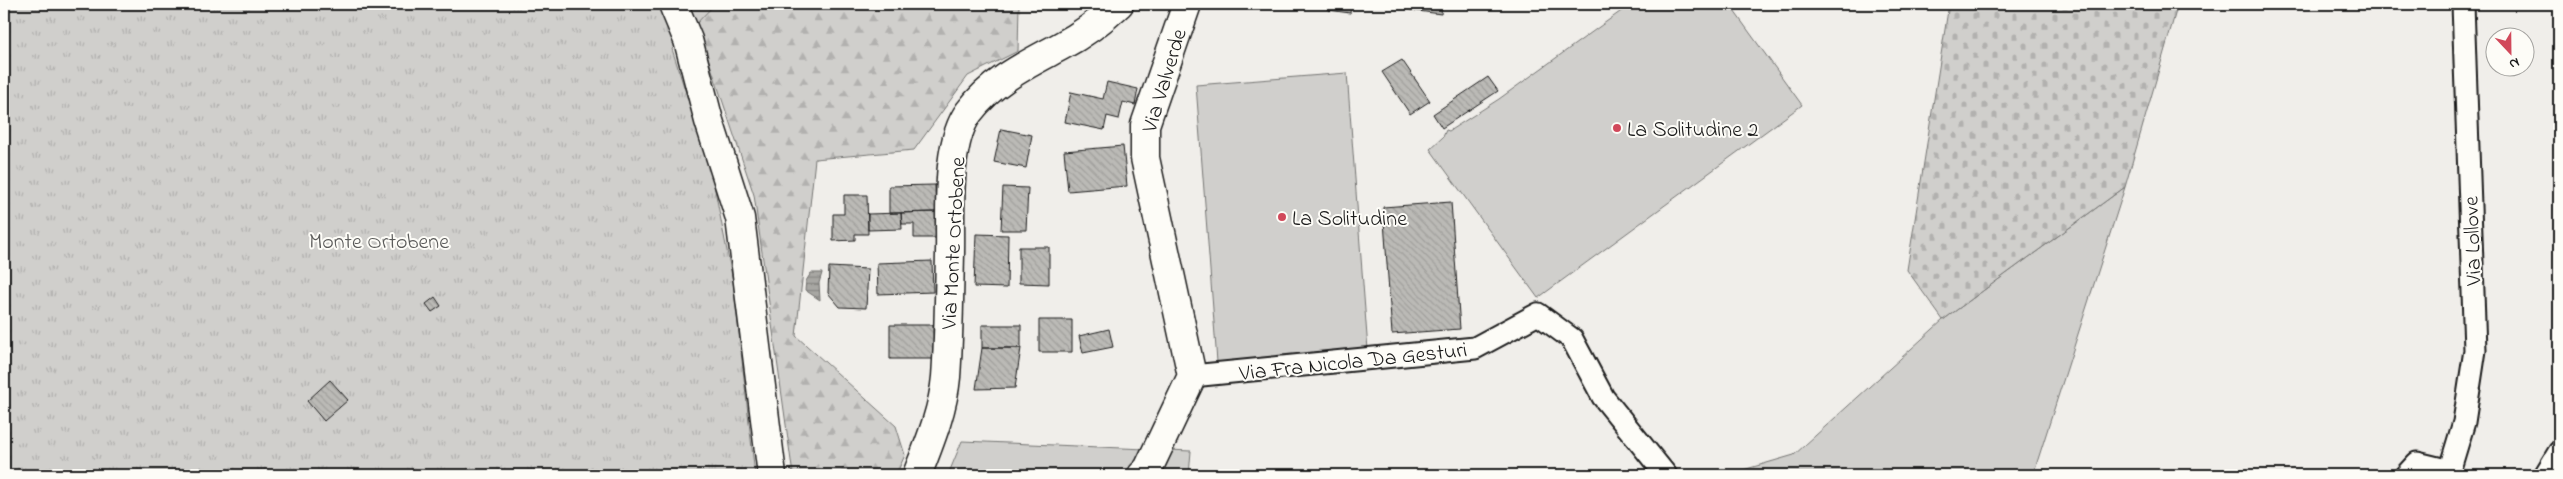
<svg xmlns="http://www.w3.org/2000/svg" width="2563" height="479" font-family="'Indie Flower',sans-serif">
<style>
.grass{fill:#d0cfcc;stroke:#767674}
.forest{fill:url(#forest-firs);stroke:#767674}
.cemetery{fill:url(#cemetery-stones);stroke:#767674}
.park{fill:url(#park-tufts);stroke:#767674}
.water{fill:url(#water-rules);stroke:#706f6d}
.building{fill:url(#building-back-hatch);stroke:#1c1c1c}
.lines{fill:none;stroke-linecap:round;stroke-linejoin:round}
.minor-casing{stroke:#1c1c1c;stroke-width:25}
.tertiary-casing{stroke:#1c1c1c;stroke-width:31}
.minor{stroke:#fdfcf7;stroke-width:21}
.tertiary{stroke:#fdfcf7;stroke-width:28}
.poi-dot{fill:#d1495b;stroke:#fdfcf7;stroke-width:2}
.labels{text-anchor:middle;stroke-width:4;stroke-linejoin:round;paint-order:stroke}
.street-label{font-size:22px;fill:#1c1c1c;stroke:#fdfcf7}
.poi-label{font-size:22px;fill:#1c1c1c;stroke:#fdfcf7;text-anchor:start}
.park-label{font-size:22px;fill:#5b5b5a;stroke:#fdfcf7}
</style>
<defs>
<pattern id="forest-firs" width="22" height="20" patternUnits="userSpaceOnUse" patternTransform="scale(1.25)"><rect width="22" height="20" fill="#d0cfcc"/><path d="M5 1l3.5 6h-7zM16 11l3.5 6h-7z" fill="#b2b1af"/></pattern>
<pattern id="cemetery-stones" width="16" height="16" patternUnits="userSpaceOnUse" patternTransform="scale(1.25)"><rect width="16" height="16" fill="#d0cfcc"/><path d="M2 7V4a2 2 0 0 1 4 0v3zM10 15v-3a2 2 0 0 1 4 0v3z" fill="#b2b1af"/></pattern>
<pattern id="park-tufts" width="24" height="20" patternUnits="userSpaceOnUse" patternTransform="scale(1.25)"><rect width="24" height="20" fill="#d0cfcc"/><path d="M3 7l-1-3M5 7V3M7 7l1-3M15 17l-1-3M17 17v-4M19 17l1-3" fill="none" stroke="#b2b1af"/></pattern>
<pattern id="water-rules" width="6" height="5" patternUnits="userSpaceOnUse" patternTransform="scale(1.25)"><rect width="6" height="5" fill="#a8a7a3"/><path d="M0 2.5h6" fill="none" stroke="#888784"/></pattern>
<pattern id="building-back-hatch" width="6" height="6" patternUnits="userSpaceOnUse" patternTransform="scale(1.25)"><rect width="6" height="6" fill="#bbbab6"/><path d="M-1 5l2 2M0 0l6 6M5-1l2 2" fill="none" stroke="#a09f9c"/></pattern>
</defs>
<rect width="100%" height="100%" fill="#f0eeea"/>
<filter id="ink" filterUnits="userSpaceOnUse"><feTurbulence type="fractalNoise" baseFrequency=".02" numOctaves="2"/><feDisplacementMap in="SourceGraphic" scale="10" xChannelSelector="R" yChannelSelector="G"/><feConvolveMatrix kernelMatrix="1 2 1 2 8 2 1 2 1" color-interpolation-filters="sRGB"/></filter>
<g filter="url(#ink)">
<path class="grass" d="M 1631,4 L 1729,4 L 1802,105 L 1538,298 L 1430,149 L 1443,137 L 1446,130 L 1449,131 L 1499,99 Z
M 1347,73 L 1368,350 L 1217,362 L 1196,85 Z
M 2125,187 L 2033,475 L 1726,475 L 1794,455 L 1943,320 Z
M 962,441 L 1191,451 L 1189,475 L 948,475 Z"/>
<path class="forest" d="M 690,4 L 1019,4 L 1018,51 L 968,76 L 914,150 L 815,159 L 796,336 L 896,426 L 905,455 L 896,475 L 793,475 L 754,195 Z"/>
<path class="cemetery" d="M 1949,4 L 2178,4 L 2125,187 L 1943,320 L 1907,270 Z"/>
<path class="park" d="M 4,4 L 715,4 L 672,49 L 712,175 L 733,281 L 755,475 L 4,475 Z"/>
<path class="water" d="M 811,273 L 822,273 L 819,283 L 820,300 L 805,290 L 806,281 Z"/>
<path class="building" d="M 1329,4 L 1351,4 L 1350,13 L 1328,10 Z
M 1410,4 L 1442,4 L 1441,14 L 1410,10 Z
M 1402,60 L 1430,101 L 1410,114 L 1382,72 Z
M 1488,77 L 1498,91 L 1442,128 L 1433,114 Z
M 1107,82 L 1138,89 L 1135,105 L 1123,102 L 1119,119 L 1107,116 L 1104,130 L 1065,122 L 1071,92 L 1103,99 Z
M 1001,129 L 1032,135 L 1026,168 L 994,162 Z
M 1123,146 L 1127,186 L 1068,191 L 1064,151 Z
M 935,185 L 936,212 L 889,213 L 889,186 Z
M 1003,187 L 1028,188 L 1026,230 L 1001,230 Z
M 844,195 L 867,195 L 868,234 L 855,234 L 855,240 L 833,241 L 833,214 L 844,214 Z
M 1451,202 L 1460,329 L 1392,334 L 1383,207 Z
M 936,212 L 936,238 L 914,238 L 914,224 L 902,224 L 901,213 Z
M 901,213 L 902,229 L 868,230 L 868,214 Z
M 976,234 L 1008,235 L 1007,288 L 974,287 Z
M 1019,247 L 1049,247 L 1049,284 L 1019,283 Z
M 932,261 L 933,292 L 878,294 L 877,263 Z
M 829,267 L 868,269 L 866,308 L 840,307 L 828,293 Z
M 435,297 L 441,306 L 432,312 L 426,304 Z
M 1039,320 L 1072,320 L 1072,352 L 1039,352 Z
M 890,325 L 933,325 L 934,359 L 890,359 Z
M 982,325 L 1021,325 L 1021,348 L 982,348 Z
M 1109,329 L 1113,347 L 1083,353 L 1079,336 Z
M 982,348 L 1021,348 L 1015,388 L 976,389 Z
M 330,380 L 348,400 L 324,421 L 307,401 Z"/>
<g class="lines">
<g class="minor-casing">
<path id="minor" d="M 1192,376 L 1475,348 L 1538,314 L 1572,339 L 1603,397 L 1666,475
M 2406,475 L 2417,463 L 2450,471
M 2448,475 L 2464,422 L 2475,350 L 2463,4
M 2545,475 L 2559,452"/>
</g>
<g class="tertiary-casing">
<path id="tertiary" d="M 673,4 L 688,40 L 709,121 L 740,218 L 772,475
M 917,475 C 929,444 943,411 946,377 C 949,336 949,294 950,253 C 951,213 945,144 969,112 C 993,80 1028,64 1061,46 C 1082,35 1102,20 1119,4
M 1142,475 L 1148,469 L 1192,376 L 1145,158 L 1145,125 L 1187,4"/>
</g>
<use href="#minor" class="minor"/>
<use href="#tertiary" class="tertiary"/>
</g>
</g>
<g class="poi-dot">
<circle cx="1617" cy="128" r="5"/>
<circle cx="1282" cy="217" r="5"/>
</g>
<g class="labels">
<g class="street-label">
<text transform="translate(1163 80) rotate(-73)" y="8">Via Valverde</text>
<text transform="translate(2471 241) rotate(-92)" y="8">Via Lollove</text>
<text transform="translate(952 243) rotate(-87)" y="8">Via Monte Ortobene</text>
<text transform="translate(1353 360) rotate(-6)" y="8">Via Fra Nicola Da Gesturi</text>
</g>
<g class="poi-label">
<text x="1627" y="136">La Solitudine 2</text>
<text x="1292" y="225">La Solitudine</text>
</g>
<g class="park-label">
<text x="379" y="248">Monte Ortobene</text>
</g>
</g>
<rect width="2563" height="479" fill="none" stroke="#fdfcf7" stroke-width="20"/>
<rect x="10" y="10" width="2543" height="459" fill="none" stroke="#1c1c1c" stroke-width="2" filter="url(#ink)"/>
<g transform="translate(2510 52) rotate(158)"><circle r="24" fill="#fdfcf7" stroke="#a3a29f"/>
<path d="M0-4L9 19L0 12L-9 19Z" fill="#d1495b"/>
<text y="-8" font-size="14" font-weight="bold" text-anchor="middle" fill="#1c1c1c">N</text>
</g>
</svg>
